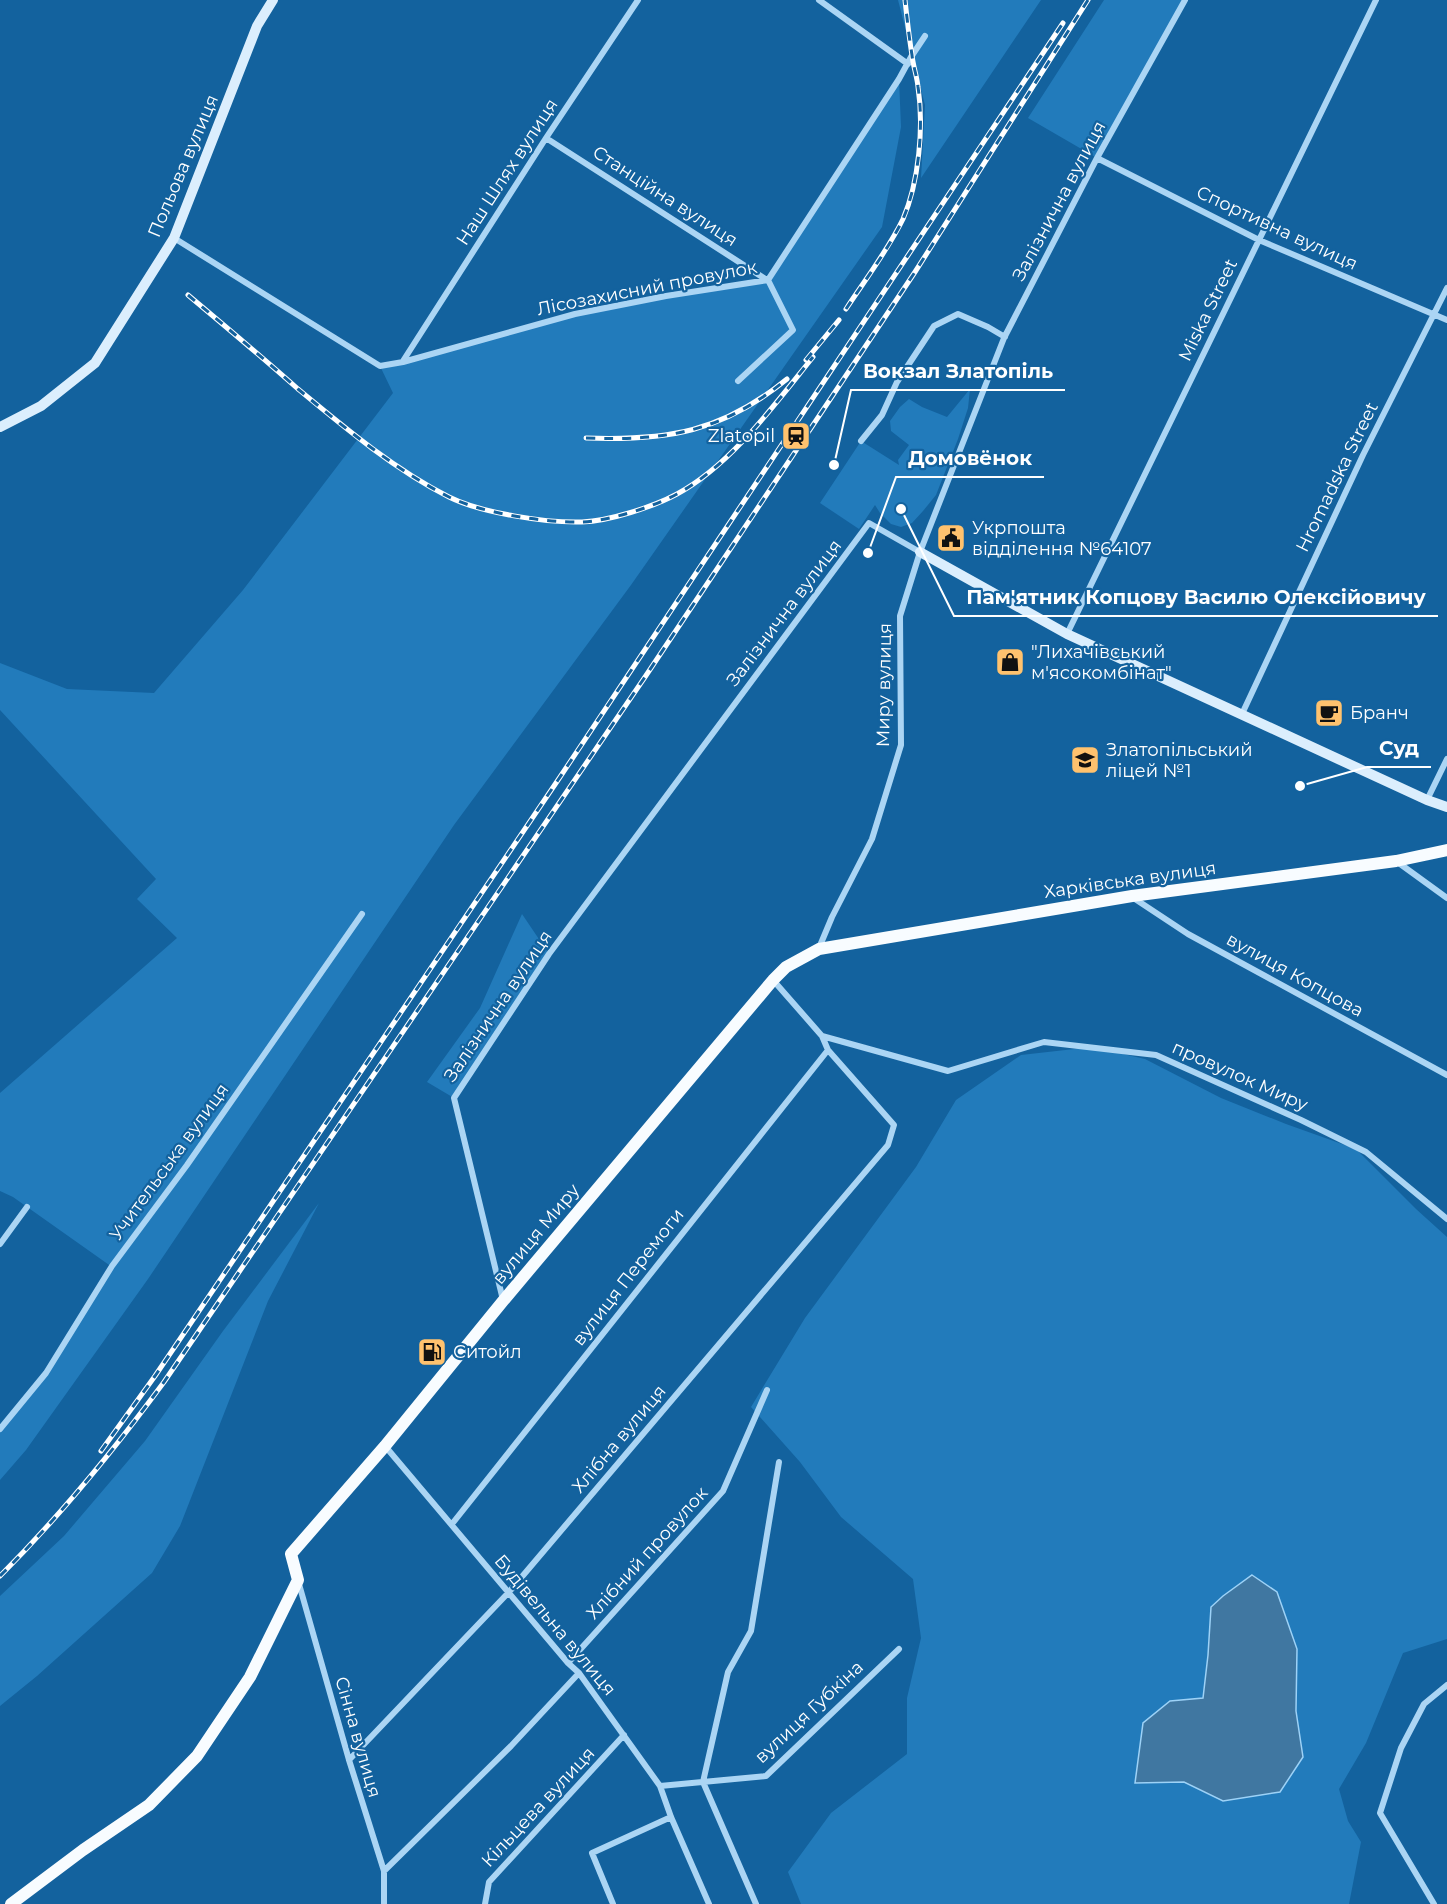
<svg xmlns="http://www.w3.org/2000/svg" width="1447" height="1904" font-family="Montserrat,sans-serif">
<style>
.green{fill:#227bbb;fill-rule:evenodd}
.water{fill:#4077a1;stroke:#9dd2f7;stroke-width:1.5}
.lines{fill:none;stroke-linecap:round;stroke-linejoin:round}
.street{stroke:#abd5f4;stroke-width:6}
.secondary{stroke:#dbeefd;stroke-width:10}
.primary{stroke:#f8fcff;stroke-width:12}
.rail-casing{stroke:#fff;stroke-width:5}
.rail{stroke:#13629e;stroke-width:3;stroke-dasharray:9;stroke-linecap:butt}
.labels{text-anchor:middle;stroke-width:4.5;stroke-linejoin:round;paint-order:stroke}
.street-label{font-size:18px;fill:#fff;stroke:#13629e}
.poi-label{font-size:18px;fill:#fff;stroke:#13629e;text-anchor:start}
.leader{fill:none;stroke:#fff;stroke-width:2}
.callout-dot{fill:#fff;stroke:#13629e;stroke-width:2}
.callout-label{font-size:20px;text-anchor:middle;font-weight:bold;fill:#fff;stroke:#13629e;stroke-width:4.5;stroke-linejoin:round;paint-order:stroke}
</style>
<rect width="100%" height="100%" fill="#13629e"/>
<path class="green" d="M 898,0 L 1041,0 L 921,178 L 925,105 Z
M 1104,0 L 1185,0 L 1097,158 L 1028,118 Z
M 899,79 L 901,127 L 882,227 L 631,585 L 454,825 L 148,1279 L 26,1450 L 0,1480 L 0,1429 L 46,1373 L 112,1267 L 13,1197 L 0,1191 L 0,1093 L 177,938 L 137,899 L 156,879 L 0,710 L 0,663 L 67,689 L 154,693 L 243,590 L 393,393 L 380,366 L 575,314 L 768,280 Z
M 970,389 L 968,408 L 958,439 L 936,495 L 923,511 L 912,523 L 901,527 L 891,524 L 880,513 L 875,505 L 859,529 L 820,503 L 861,441 L 899,465 L 898,460 L 909,445 L 891,431 L 890,421 L 900,407 L 909,399 L 922,407 L 947,417 Z
M 522,914 L 549,954 L 454,1098 L 427,1082 L 480,1008 Z
M 1092,1047 L 1145,1059 L 1221,1098 L 1286,1124 L 1356,1149 L 1416,1209 L 1447,1237 L 1447,1639 L 1403,1653 L 1366,1743 L 1339,1789 L 1348,1821 L 1361,1842 L 1349,1904 L 801,1904 L 788,1872 L 831,1813 L 907,1754 L 907,1698 L 921,1638 L 913,1579 L 841,1517 L 800,1462 L 751,1407 L 805,1318 L 916,1167 L 956,1100 L 1021,1055 ZM 1252,1575 L 1297,1649 L 1296,1711 L 1303,1757 L 1223,1801 L 1184,1782 L 1170,1701 L 1203,1698 L 1208,1655 L 1211,1607 L 1223,1596 Z
M 319,1203 L 268,1301 L 180,1526 L 152,1573 L 37,1676 L 0,1706 L 0,1596 L 64,1536 L 145,1441 L 223,1331 Z"/>
<path class="water" d="M 1252,1575 L 1277,1592 L 1297,1649 L 1296,1711 L 1303,1757 L 1280,1792 L 1223,1801 L 1184,1782 L 1135,1783 L 1143,1723 L 1170,1701 L 1203,1698 L 1208,1655 L 1211,1607 L 1223,1596 Z"/>
<g class="lines">
<path class="street" d="M 819,0 L 908,64
M 546,138 L 767,280
M 1097,158 L 1259,240 L 1447,320
M 174,238 L 380,366 L 403,362 L 575,314 L 666,296 L 768,280 L 899,79 L 911,57 L 925,36
M 403,361 L 546,138 L 638,0
M 738,381 L 793,330 L 768,280
M 861,441 L 882,415 L 897,382 L 934,326 L 958,314 L 988,327 L 1005,337
M 1067,634 L 1376,0
M 1242,714 L 1363,455 L 1447,288
M 1427,800 L 1447,759
M 1396,861 L 1447,898
M 1132,897 L 1188,934 L 1447,1075
M 819,948 L 832,917 L 872,839 L 901,745 L 900,616 L 920,552
M 773,980 L 822,1036 L 948,1071 L 1044,1042 L 1156,1055 L 1301,1120 L 1366,1152 L 1447,1219
M 0,1244 L 27,1207
M 503,1300 L 454,1098 L 549,954 L 869,523 L 920,552 L 1004,338 L 1097,158 L 1185,0
M 0,1429 L 46,1373 L 112,1266 L 187,1165 L 362,914
M 385,1446 L 568,1663 L 579,1673 L 660,1786 L 671,1817 L 709,1904
M 452,1524 L 828,1050
M 299,1584 L 349,1760 L 384,1871 L 384,1904
M 568,1663 L 723,1491 L 767,1390
M 349,1760 L 509,1592 L 888,1145 L 894,1125 L 828,1050 L 822,1036
M 660,1786 L 766,1776 L 899,1649
M 384,1871 L 511,1746 L 579,1673
M 485,1904 L 489,1882 L 624,1735
M 613,1904 L 592,1853 L 671,1817
M 756,1904 L 703,1782 L 728,1672 L 751,1631 L 779,1462
M 1434,1904 L 1380,1813 L 1401,1748 L 1424,1704 L 1447,1685"/>
<path class="secondary" d="M 0,427 L 41,406 L 95,363 L 174,238 L 257,26 L 273,0
M 920,552 L 1067,634 L 1427,800 L 1447,807"/>
<path class="primary" d="M 11,1904 L 83,1850 L 149,1805 L 197,1756 L 250,1677 L 298,1580 L 291,1554 L 385,1446 L 503,1301 L 773,980 L 786,967 L 819,949 L 1132,896 L 1396,861 L 1447,850"/>
<g class="rail-casing">
<path id="rail" d="M 188,295 C 225,326 262,357 298,389 C 345,428 394,469 449,497 C 481,513 546,523 582,522 C 609,521 653,507 677,494 C 731,465 775,404 813,357
M 846,309 C 865,280 888,250 903,219 C 919,182 924,126 918,87 C 917,76 913,66 912,55 C 909,37 907,18 905,0
M 806,360 L 839,320
M 586,438 C 668,441 722,432 787,379
M 101,1451 L 155,1376 L 558,780 L 1063,23
M 0,1576 C 60,1516 114,1450 164,1382 L 645,677 L 915,272 L 1088,0"/>
</g>
<use href="#rail" class="rail"/>
</g>
<defs>
<g id="station-square" transform="scale(1.5)"><rect x="-9" y="-9" width="18" height="18" rx="4" fill="#ffc26e" stroke="#13629e"/><path d="M-3-6H3Q5-6 5-4V2Q5 4 3 4L4.5 6H3L1.5 4h-3L-3 6H-4.5L-3 4Q-5 4-5 2V-4Q-5-6-3-6ZM-3.5-4v3h7v-3ZM-3.5 1v1.5H-2V1ZM2 1v1.5H3.5V1Z" fill="#111"/></g>
<g id="civic-square" transform="scale(1.5)"><rect x="-9" y="-9" width="18" height="18" rx="4" fill="#ffc26e" stroke="#13629e"/><path d="M-.6-6.5H3V-4.5H.6V-3L4-1V1h2V6H-6V1h2V-1L-.6-3ZM-1.2 2.5V6h2.4V2.5Z" fill="#111"/></g>
<g id="shop-square" transform="scale(1.5)"><rect x="-9" y="-9" width="18" height="18" rx="4" fill="#ffc26e" stroke="#13629e"/><path d="M-5-2.5h2.3a2.7 3.5 0 0 1 5.4 0H5L5.5 6h-11ZM-1.5-2.5h3a1.5 2.3 0 0 0-3 0Z" fill="#111"/></g>
<g id="cafe-square" transform="scale(1.5)"><rect x="-9" y="-9" width="18" height="18" rx="4" fill="#ffc26e" stroke="#13629e"/><path d="M-5.5-4.5H6V0H3Q3 3.5 0 3.5H-2.5Q-5.5 3.5-5.5 0ZM3-3.2v2h1.7v-2ZM-6 4.5H4V6H-6Z" fill="#111"/></g>
<g id="school-square" transform="scale(1.5)"><rect x="-9" y="-9" width="18" height="18" rx="4" fill="#ffc26e" stroke="#13629e"/><path d="M0-5L7-2L0 1L-7-2ZM-4 1L0 2.5L4 1V4Q0 6-4 4Z" fill="#111"/></g>
<g id="fuel-square" transform="scale(1.5)"><rect x="-9" y="-9" width="18" height="18" rx="4" fill="#ffc26e" stroke="#13629e"/><path d="M-5.5-6h7V0h2V4h1.3V-2.5L3-4.5l.8-.8L6-3V5H2.5V1h-1V6h-7ZM-4.2-4.7v3.2H.2V-4.7Z" fill="#111"/></g>
</defs>
<g fill-rule="evenodd">
<use href="#station-square" x="796" y="436"/>
<use href="#civic-square" x="951" y="538"/>
<use href="#shop-square" x="1010" y="662"/>
<use href="#cafe-square" x="1329" y="713"/>
<use href="#school-square" x="1085" y="760"/>
<use href="#fuel-square" x="432" y="1352"/>
</g>
<g class="labels">
<g class="street-label">
<text transform="translate(183 166) rotate(-67)" y="6">Польова вулиця</text>
<text transform="translate(507 172) rotate(-57)" y="6">Наш Шлях вулиця</text>
<text transform="translate(665 196) rotate(33)" y="6">Станційна вулиця</text>
<text transform="translate(1059 201) rotate(-62)" y="6">Залізнична вулиця</text>
<text transform="translate(1277 228) rotate(25)" y="6">Спортивна вулиця</text>
<text transform="translate(647 288) rotate(-11)" y="6">Лісозахисний провулок</text>
<text transform="translate(1208 310) rotate(-64)" y="6">Miska Street</text>
<text transform="translate(1337 477) rotate(-64)" y="6">Hromadska Street</text>
<text transform="translate(784 613) rotate(-53)" y="6">Залізнична вулиця</text>
<text transform="translate(884 685) rotate(-89)" y="6">Миру вулиця</text>
<text transform="translate(1130 880) rotate(-8)" y="6">Харківська вулиця</text>
<text transform="translate(1295 975) rotate(29)" y="6">вулиця Копцова</text>
<text transform="translate(498 1006) rotate(-56)" y="6">Залізнична вулиця</text>
<text transform="translate(1240 1076) rotate(24)" y="6">провулок Миру</text>
<text transform="translate(169 1162) rotate(-54)" y="6">Учительська вулиця</text>
<text transform="translate(536 1234) rotate(-50)" y="6">вулиця Миру</text>
<text transform="translate(628 1277) rotate(-52)" y="6">вулиця Перемоги</text>
<text transform="translate(619 1439) rotate(-50)" y="6">Хлібна вулиця</text>
<text transform="translate(647 1553) rotate(-48)" y="6">Хлібний провулок</text>
<text transform="translate(555 1625) rotate(50)" y="6">Будівельна вулиця</text>
<text transform="translate(809 1712) rotate(-43)" y="6">вулиця Губкіна</text>
<text transform="translate(358 1737) rotate(74)" y="6">Сінна вулиця</text>
<text transform="translate(538 1807) rotate(-47)" y="6">Кільцева вулиця</text>
</g>
<g class="poi-label">
<text x="775" y="442" text-anchor="end">Zlatopil</text>
<text x="972" y="534">Укрпошта<tspan x="972" dy="21">відділення №64107</tspan></text>
<text x="1031" y="658">"Лихачівський<tspan x="1031" dy="21">м'ясокомбінат"</tspan></text>
<text x="1350" y="719">Бранч</text>
<text x="1106" y="756">Златопільський<tspan x="1106" dy="21">ліцей №1</tspan></text>
<text x="453" y="1358">Ситойл</text>
</g>
</g>
<path class="leader" d="M834 465L851 390H1065M868 553L896 477H1044M901 509L954 616H1438M1300 786L1367 767H1431"/>
<g class="callout-dot">
<circle cx="834" cy="465" r="6"/>
<circle cx="868" cy="553" r="6"/>
<circle cx="901" cy="509" r="6"/>
<circle cx="1300" cy="786" r="6"/>
</g>
<g class="callout-label">
<text x="958" y="378">Вокзал Златопіль</text>
<text x="970" y="465">Домовёнок</text>
<text x="1196" y="604">Пам'ятник Копцову Василю Олексійовичу</text>
<text x="1399" y="755">Суд</text>
</g>
</svg>
